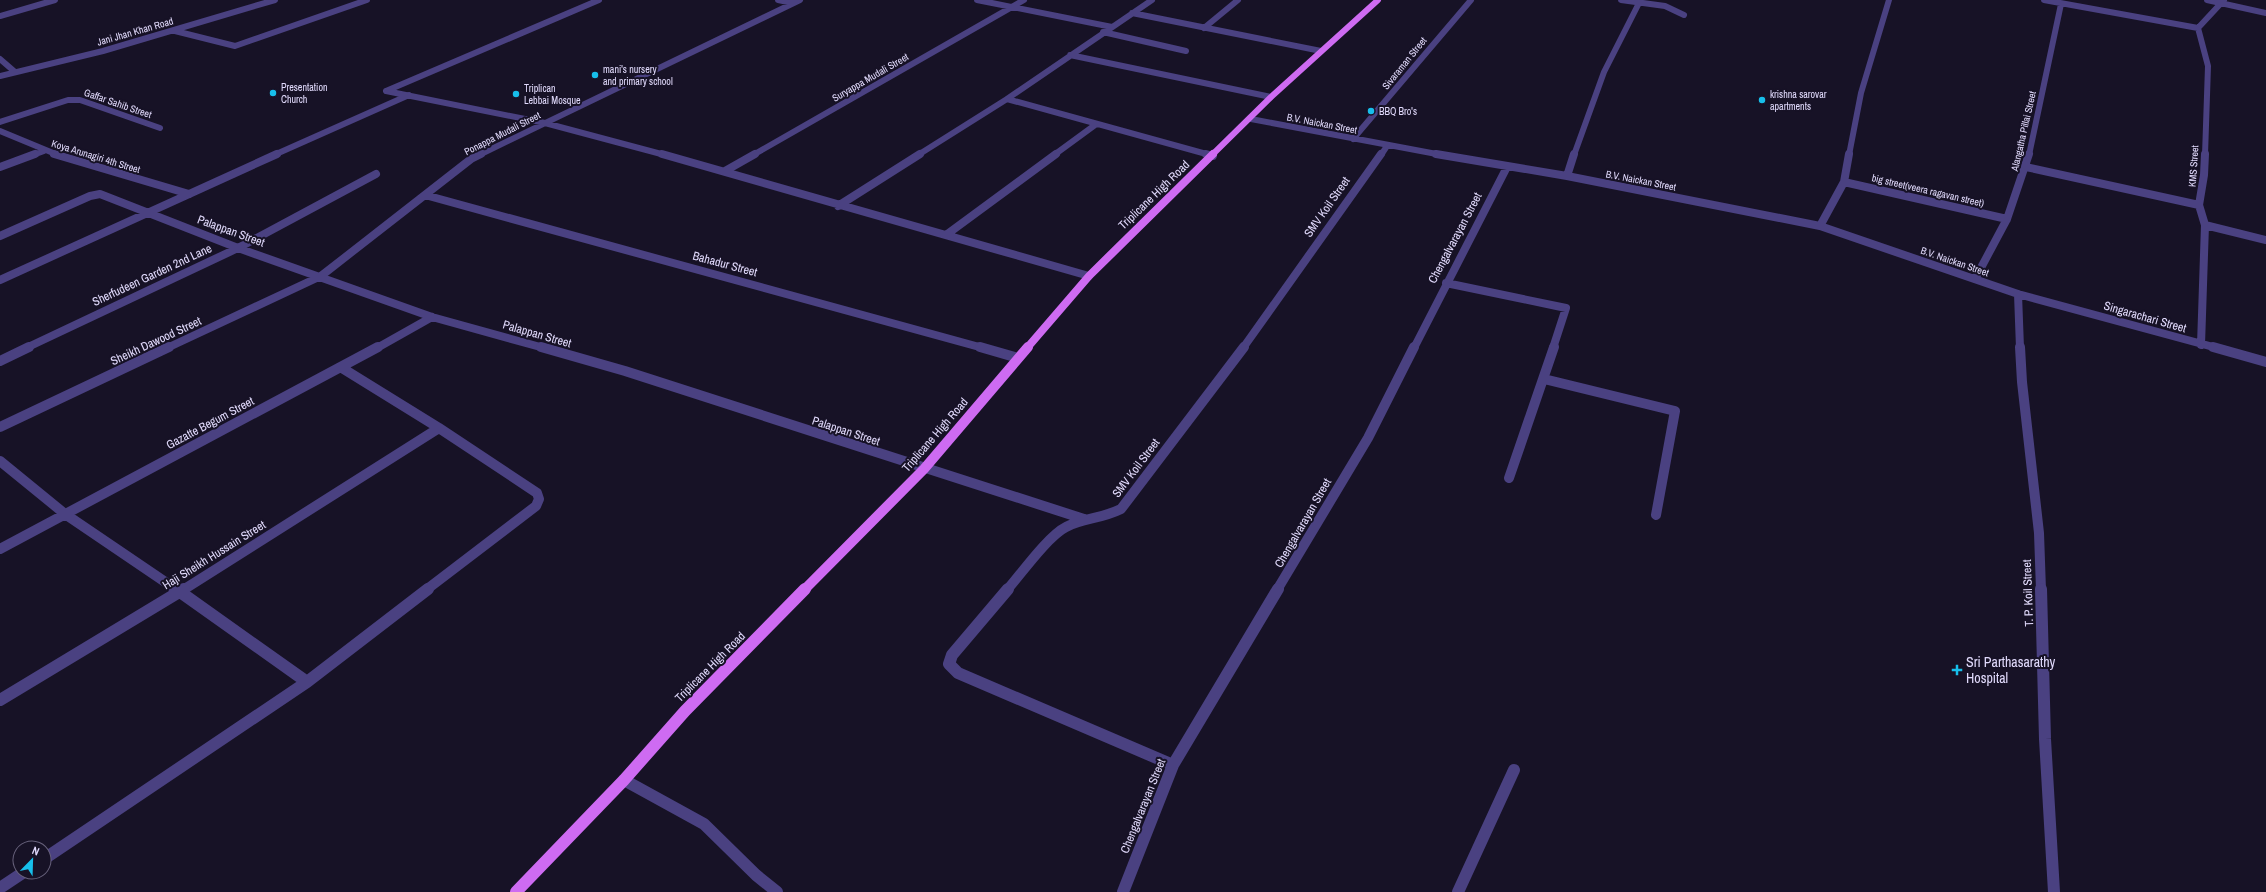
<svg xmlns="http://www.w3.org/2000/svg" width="2266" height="892" font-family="'Archivo Narrow',sans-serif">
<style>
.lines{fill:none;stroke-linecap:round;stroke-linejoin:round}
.minor-far3{stroke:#4a4181;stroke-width:6}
.minor-far2{stroke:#4a4181;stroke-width:8}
.minor-far1{stroke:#4a4181;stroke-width:10}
.minor{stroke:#4a4181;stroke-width:12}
.major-far3{stroke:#ce6bf2;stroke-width:6}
.major-far2{stroke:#ce6bf2;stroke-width:8}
.major-far1{stroke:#ce6bf2;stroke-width:10}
.major{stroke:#ce6bf2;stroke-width:12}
.poi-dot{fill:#17bfeb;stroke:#171226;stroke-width:1.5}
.labels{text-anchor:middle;stroke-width:4;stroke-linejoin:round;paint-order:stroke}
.far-street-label{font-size:10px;fill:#e1dafc;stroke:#171226}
.far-poi-label{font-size:10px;fill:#e1dafc;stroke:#171226;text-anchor:start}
.street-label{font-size:12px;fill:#e1dafc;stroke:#171226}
.near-poi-label{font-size:14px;fill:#e1dafc;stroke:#171226;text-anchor:start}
</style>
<rect width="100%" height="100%" fill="#171226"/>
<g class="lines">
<path class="minor-far3" d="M 778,0 L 793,3
M 977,0 L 1112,27
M 1621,0 L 1665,6 L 1684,15
M 2044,0 L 2198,28
M 2207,0 L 2266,13
M 1132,13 L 1321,51
M 0,16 L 55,0
M 1204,28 L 1238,0
M 175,31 L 235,46 L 367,0
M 1103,32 L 1186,51
M 1070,55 L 1271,97
M 0,59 L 15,72
M 0,76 L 103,51 L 275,0
M 386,91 L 545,123 L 665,155
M 386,91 L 599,0
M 1007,99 L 1210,155
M 1251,119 L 1442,155
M 0,122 L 68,100 L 80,100 L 160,128
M 0,131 L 58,155
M 1353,139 L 1471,0
M 33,155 L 44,151
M 274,155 L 409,95
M 479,155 L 800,0
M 753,155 L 1024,0
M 918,155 L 1007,99 L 1152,0
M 1054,155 L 1095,125
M 1381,155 L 1387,146
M 1574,155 L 1604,72 L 1639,3
M 1849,155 L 1861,93 L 1889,0
M 2029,155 L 2061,4
M 2205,155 L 2208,66 L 2198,28 L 2224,0"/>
<path class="minor-far2" d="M 54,154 L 189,194
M 662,154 L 1089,276
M 1206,154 L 1213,156
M 1436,154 L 1567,176 L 1820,226 L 2018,294 L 2217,348
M 0,167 L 35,154
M 2026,167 L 2199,205
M 725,171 L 755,154
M 1567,176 L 1574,154
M 1844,182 L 2007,219
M 425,195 L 983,348
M 838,206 L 920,154
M 2205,225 L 2266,240
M 1820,226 L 1844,182 L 1849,154
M 946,235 L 1056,154
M 0,236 L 90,196 L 100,194 L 238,248 L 432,317 L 544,348
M 1975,279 L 2007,219 L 2029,154
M 0,280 L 277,154
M 1446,283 L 1566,308 L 1553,348
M 2018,294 L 2020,348
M 2201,345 L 2205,225 L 2199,205 L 2204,175 L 2205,154
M 26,348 L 238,248 L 376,174
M 167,348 L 321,276 L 471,159 L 481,154
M 377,348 L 432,317
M 1243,348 L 1381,154
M 1414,348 L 1507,167"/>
<path class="minor-far1" d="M 541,347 L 625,371 L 1084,519
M 980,347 L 1018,358
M 2020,347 L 2022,382 L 2039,533 L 2041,590
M 2213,347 L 2266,362
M 0,361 L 29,347
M 342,368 L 439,428 L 537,493 L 539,499 L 536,506 L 426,590
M 1544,379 L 1675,411 L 1656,515
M 0,427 L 169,347
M 0,461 L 65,514 L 177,590
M 1509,478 L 1554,347
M 0,549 L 378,347
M 183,590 L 439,428
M 1007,590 C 1021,574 1048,536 1066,527 C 1083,518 1101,519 1121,509 L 1244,347
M 1277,590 L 1368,438 L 1414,347"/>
<path class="minor" d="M 176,589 L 307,682
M 1008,589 L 952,655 L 949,664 L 958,673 L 1173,765
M 2041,589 L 2045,739 L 2054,892
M 0,700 L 184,589
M 624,780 L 704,824 L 756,875 L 777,892
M 44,859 L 307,682 L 428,589
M 0,888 L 24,872
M 1123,892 L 1173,765 L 1278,589
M 1458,892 L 1514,770"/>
<path class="major-far3" d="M 1212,155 L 1271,97 L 1378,0"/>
<path class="major-far2" d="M 1027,348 L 1089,276 L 1213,154"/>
<path class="major-far1" d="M 804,590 L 924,469 L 1028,347"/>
<path class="major" d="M 516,892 L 624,780 L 685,711 L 805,589"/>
</g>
<g class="poi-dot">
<circle cx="595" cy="75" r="4"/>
<circle cx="273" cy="93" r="4"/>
<circle cx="516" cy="94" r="4"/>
<circle cx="1762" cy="100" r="4"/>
<circle cx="1371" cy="111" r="4"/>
<path d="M1955 664h4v4h4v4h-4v4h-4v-4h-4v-4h4z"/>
</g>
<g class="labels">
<g class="far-street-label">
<text transform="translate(135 31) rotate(-16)" y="4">Jani Jhan Khan Road</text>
<text transform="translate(1404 63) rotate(-51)" y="4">Sivaraman Street</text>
<text transform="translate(870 77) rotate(-30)" y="4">Suryappa Mudali Street</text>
<text transform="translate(118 103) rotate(19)" y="4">Gaffar Sahib Street</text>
<text transform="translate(1322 123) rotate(11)" y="4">B.V. Naickan Street</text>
<text transform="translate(2023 131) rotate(-77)" y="4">Alangatha Pillai Street</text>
<text transform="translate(502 133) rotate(-27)" y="4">Ponappa Mudali Street</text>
<text transform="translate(96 156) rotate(17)" y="4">Koya Arunagiri 4th Street</text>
<text transform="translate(2193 166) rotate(-86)" y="4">KMS Street</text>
<text transform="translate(1641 180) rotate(11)" y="4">B.V. Naickan Street</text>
<text transform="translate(1928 190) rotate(13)" y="4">big street(veera ragavan street)</text>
<text transform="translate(1955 261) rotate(19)" y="4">B.V. Naickan Street</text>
</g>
<g class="far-poi-label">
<text x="603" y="73">mani's nursery<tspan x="603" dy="12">and primary school</tspan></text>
<text x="281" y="91">Presentation<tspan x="281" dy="12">Church</tspan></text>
<text x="524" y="92">Triplican<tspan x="524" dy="12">Lebbai Mosque</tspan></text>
<text x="1770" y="98">krishna sarovar<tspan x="1770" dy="12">apartments</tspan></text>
<text x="1379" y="115">BBQ Bro's</text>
</g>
<g class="street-label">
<text transform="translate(1154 195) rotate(-44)" y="4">Triplicane High Road</text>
<text transform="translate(1327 207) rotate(-55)" y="4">SMV Koil Street</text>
<text transform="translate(231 231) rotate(20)" y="4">Palappan Street</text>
<text transform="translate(1455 238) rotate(-62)" y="4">Chengalvarayan Street</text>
<text transform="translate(725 264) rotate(15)" y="4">Bahadur Street</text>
<text transform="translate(152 275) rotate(-25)" y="4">Sherfudeen Garden 2nd Lane</text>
<text transform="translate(2145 317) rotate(16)" y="4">Singarachari Street</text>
<text transform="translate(537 334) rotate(16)" y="4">Palappan Street</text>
<text transform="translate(156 341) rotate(-25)" y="4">Sheikh Dawood Street</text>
<text transform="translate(210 423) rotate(-28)" y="4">Gazatte Begum Street</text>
<text transform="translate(846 431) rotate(18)" y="4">Palappan Street</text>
<text transform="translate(935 435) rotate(-49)" y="4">Triplicane High Road</text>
<text transform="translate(1136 468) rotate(-53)" y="4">SMV Koil Street</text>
<text transform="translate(1303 523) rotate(-60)" y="4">Chengalvarayan Street</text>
<text transform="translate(214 555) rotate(-32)" y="4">Haji Sheikh Hussain Street</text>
<text transform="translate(2028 593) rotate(-92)" y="4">T. P. Koil Street</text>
<text transform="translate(710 667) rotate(-45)" y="4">Triplicane High Road</text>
<text transform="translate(1143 806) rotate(-68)" y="4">Chengalvarayan Street</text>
</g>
<g class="near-poi-label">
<text x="1966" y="667">Sri Parthasarathy<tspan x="1966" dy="16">Hospital</tspan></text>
</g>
</g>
<g transform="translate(32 860) rotate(23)"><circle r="19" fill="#171226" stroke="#68627c"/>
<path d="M0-3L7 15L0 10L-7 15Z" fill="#17bfeb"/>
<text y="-6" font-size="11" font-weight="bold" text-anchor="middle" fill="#e1dafc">N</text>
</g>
</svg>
